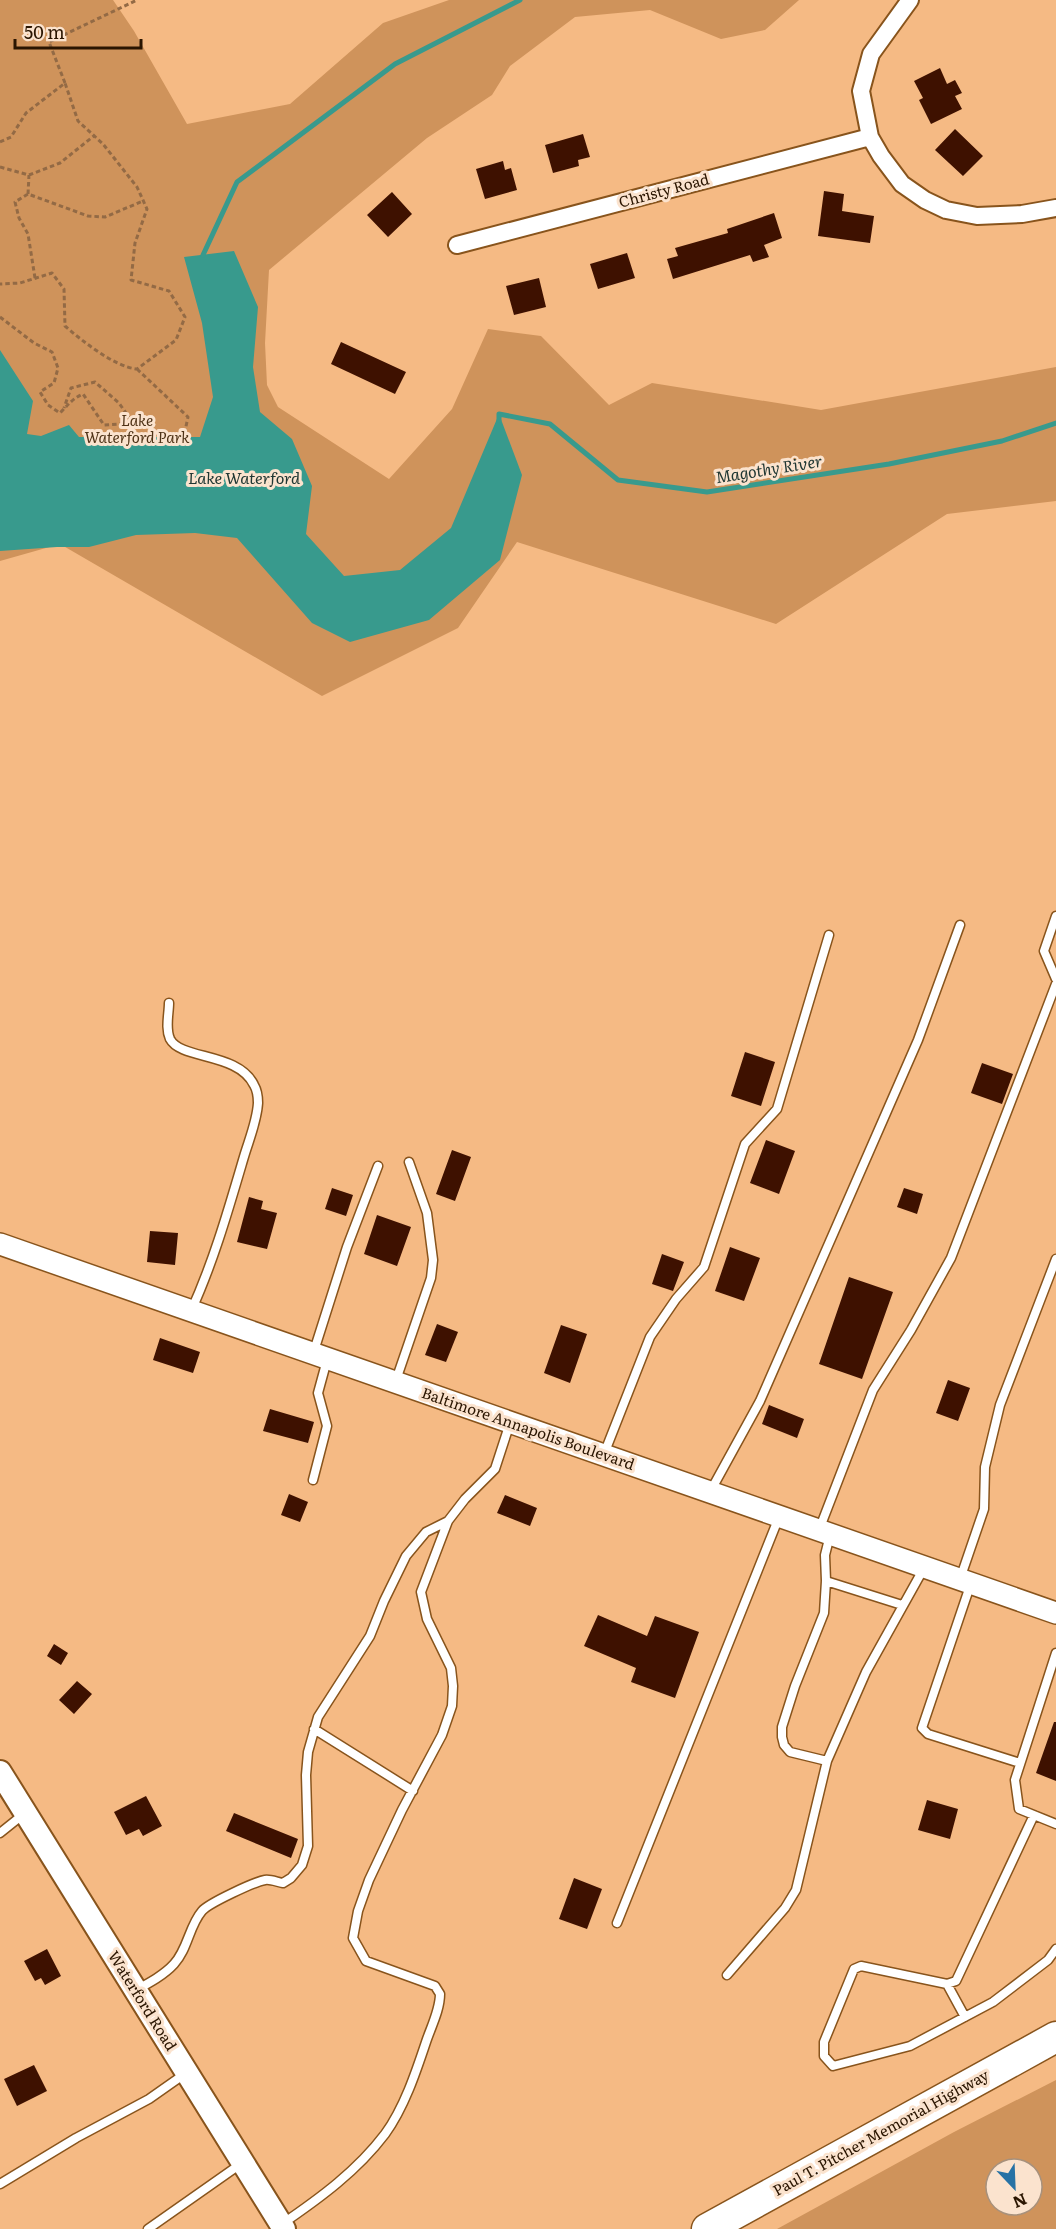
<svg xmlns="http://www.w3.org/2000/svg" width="1056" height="2229" font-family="Literata,serif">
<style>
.green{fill:#cf935b;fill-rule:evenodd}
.water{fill:#389a8d}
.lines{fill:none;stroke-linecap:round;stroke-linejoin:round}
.stream{stroke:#389a8d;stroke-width:5}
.building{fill:#3e1100}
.service-casing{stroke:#88541c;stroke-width:11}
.minor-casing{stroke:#88541c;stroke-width:20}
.tertiary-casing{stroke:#88541c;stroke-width:24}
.secondary-casing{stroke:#88541c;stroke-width:26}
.motorway-casing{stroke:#88541c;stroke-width:33}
.path{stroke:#936a45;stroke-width:3;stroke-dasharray:4.5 3;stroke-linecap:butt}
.service{stroke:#fff;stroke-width:8}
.minor{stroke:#fff;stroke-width:16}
.tertiary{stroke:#fff;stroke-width:21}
.secondary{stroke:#fff;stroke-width:22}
.motorway{stroke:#fff;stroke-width:30}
.labels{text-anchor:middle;stroke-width:6;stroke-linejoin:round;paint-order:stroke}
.street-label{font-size:15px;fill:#2a1501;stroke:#fbe3ce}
.park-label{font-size:15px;font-style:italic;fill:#4e3216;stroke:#fbe3ce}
.water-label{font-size:16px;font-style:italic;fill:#203733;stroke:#fbe3ce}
</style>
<rect width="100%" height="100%" fill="#f5ba84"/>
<path class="green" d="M 0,0 L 113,0 L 134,31 L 187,124 L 290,104 L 383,23 L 449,0 L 799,0 L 765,30 L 721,39 L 650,10 L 575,17 L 510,66 L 492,95 L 427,138 L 269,270 L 265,343 L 267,385 L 278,407 L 389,479 L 452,409 L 488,329 L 541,336 L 609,405 L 652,383 L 821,410 L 1056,367 L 1056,501 L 947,514 L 776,624 L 517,542 L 458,628 L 322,696 L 60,544 L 0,561 Z
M 1056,2080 L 1056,2229 L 777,2229 L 954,2132 ZM 996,2169 L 1032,2169 L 1032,2205 L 996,2205 Z"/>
<path class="water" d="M 234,251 L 258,307 L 253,367 L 260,412 L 292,439 L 312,486 L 306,534 L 344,576 L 400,570 L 451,528 L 499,414 L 522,475 L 500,560 L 429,620 L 350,642 L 312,623 L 237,538 L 195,533 L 136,535 L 89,547 L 57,547 L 0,551 L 0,350 L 33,401 L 27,434 L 41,436 L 69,425 L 79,437 L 200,437 L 213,397 L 202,323 L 184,257 Z"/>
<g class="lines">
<path class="stream" d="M 203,255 L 237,182 L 395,64 L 520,0
M 499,420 L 499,414 L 550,424 L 618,480 L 707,492 L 889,464 L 1002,441 L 1056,423"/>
</g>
<path class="building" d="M 940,68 L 947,84 L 955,80 L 962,93 L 955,96 L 962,109 L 931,124 L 919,100 L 923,98 L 914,81 Z
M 955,129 L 983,156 L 963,176 L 935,150 Z
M 583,134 L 590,157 L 578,160 L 579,166 L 553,173 L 545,145 Z
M 503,161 L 505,170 L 511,168 L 517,190 L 485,199 L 476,169 Z
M 824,191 L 844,194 L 842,211 L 874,216 L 870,243 L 818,236 Z
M 392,192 L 412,214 L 388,237 L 367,215 Z
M 774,213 L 782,238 L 764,245 L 769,257 L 753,262 L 750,255 L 673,279 L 667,259 L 678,256 L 675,248 L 728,233 L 727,229 Z
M 627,253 L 635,278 L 598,289 L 590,264 Z
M 539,278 L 546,307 L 514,315 L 506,286 Z
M 341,342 L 406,372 L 395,394 L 331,364 Z
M 745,1052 L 775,1062 L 761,1106 L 731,1096 Z
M 982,1063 L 1013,1074 L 1002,1104 L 971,1093 Z
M 766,1140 L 795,1151 L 779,1194 L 750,1183 Z
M 452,1150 L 471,1157 L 455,1201 L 436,1194 Z
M 332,1188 L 353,1195 L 346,1216 L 325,1209 Z
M 904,1188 L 923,1194 L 917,1214 L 897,1207 Z
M 249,1197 L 263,1201 L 261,1209 L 277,1213 L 267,1249 L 237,1242 Z
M 377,1215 L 411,1227 L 397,1266 L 364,1254 Z
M 150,1231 L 178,1233 L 175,1265 L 147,1262 Z
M 730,1247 L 760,1258 L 744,1301 L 715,1291 Z
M 662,1254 L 684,1262 L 673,1291 L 652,1284 Z
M 849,1277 L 893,1292 L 862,1379 L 819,1364 Z
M 437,1324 L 458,1332 L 446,1362 L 425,1355 Z
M 561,1325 L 587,1334 L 570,1383 L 544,1373 Z
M 160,1338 L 200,1352 L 193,1373 L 153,1360 Z
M 948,1380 L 970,1388 L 958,1421 L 936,1413 Z
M 769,1405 L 804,1419 L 797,1438 L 762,1424 Z
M 270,1409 L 314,1422 L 308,1443 L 263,1431 Z
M 289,1494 L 308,1502 L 300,1522 L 281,1515 Z
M 505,1495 L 537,1508 L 530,1526 L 497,1513 Z
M 598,1615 L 647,1636 L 655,1616 L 699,1632 L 675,1698 L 631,1682 L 636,1668 L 584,1646 Z
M 54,1644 L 68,1653 L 61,1665 L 47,1656 Z
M 77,1681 L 92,1694 L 74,1714 L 59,1700 Z
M 1054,1722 L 1056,1722 L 1056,1781 L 1036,1773 Z
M 146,1796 L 162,1826 L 143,1836 L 139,1829 L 126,1835 L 114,1812 Z
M 927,1800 L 958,1809 L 950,1839 L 918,1830 Z
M 234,1813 L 298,1839 L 291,1858 L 226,1831 Z
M 574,1878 L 602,1889 L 587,1929 L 559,1919 Z
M 47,1949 L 61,1976 L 45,1985 L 41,1978 L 35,1981 L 24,1961 Z
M 34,2065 L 47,2091 L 17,2106 L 4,2079 Z"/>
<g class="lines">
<g class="service-casing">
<path id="service" d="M 1056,916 L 1044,951 L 1056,979
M 169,1003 C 169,1014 165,1028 170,1039 C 181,1060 238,1052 254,1085 C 257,1090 258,1098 258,1103 C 257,1122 248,1142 243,1160 C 228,1211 213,1263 191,1311
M 313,1354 L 347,1247 L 378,1166
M 395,1383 L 431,1278 L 433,1260 L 427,1213 L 409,1162
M 604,1454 L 650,1337 L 676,1299 L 704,1267 L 745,1144 L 777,1109 L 829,935
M 313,1480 L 327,1426 L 318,1393 L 327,1360
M 710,1492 L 760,1401 L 918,1040 L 960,925
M 819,1530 L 873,1390 L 911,1330 L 951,1258 L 1056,984
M 960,1579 L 984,1509 L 985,1467 L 1000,1405 L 1056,1259
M 826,1581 L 902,1605
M 971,1583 L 922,1728 L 928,1734 L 1020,1763
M 1056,1653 L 1015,1780 L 1019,1809 L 1056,1824
M 314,1729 L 413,1791
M 827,1761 L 790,1752 L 784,1745 L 782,1737 L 782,1727 L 795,1686 L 824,1613 L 826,1581 L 825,1555 L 830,1535
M 1034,1815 L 956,1981 L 947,1984 L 861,1966 L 854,1969 L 824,2042 L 824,2056 L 833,2066 L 910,2046 L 993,2002 L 1048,1960 L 1056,1949
M 0,1833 L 25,1813
M 617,1923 L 779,1517
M 727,1975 L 785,1908 L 796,1890 L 827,1761 L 866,1672 L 924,1568
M 947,1984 L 965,2017
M 136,1990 C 149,1983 164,1975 174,1964 C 188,1949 189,1926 202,1911 C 209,1903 254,1882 265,1880 C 270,1879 277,1882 283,1883 L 291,1878 L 302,1865 L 308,1846 L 306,1775 L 308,1752 L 318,1717 L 370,1636 L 384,1601 L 406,1556 L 426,1532 L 448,1521
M 0,2184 L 76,2138 L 149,2099 L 186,2073
M 282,2224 C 320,2198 357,2171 385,2134 C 404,2108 416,2072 426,2042 C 431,2027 440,2010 440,1994 L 435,1986 L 366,1961 L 353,1938 L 358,1911 L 369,1880 L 402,1810 L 442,1735 L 452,1706 L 453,1686 L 451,1668 L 427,1619 L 421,1592 L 448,1521 L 465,1499 L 495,1469 L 510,1423
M 148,2229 L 242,2163"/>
</g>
<g class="minor-casing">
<path id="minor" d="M 910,0 L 871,54 L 861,91 L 870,137 L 881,156 L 902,184 L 925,200 L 946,210 L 977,216 L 1022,214 L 1056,208
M 457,245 L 870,137"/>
</g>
<g class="tertiary-casing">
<path id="tertiary" d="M 0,1244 L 1056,1613"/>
</g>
<g class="secondary-casing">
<path id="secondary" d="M 0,1772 L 284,2229"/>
</g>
<g class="motorway-casing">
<path id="motorway" d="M 707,2229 L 1056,2037"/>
</g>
<path class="path" d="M 65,83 L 49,42 L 137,0
M 0,142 L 11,137 L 26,113 L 65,83 L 78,121 L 103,144 L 137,187 L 147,209 L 135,243 L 131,280 L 169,291 L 185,317 L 176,340 L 137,369 C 115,367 82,341 65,326 L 64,289 L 52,273 L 20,283 L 0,284
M 0,167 L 29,175 L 60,163 L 95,135
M 28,194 L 29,175
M 35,278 L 28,234 L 19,218 L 15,202 L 28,194 L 88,216 L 105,217 L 143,201
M 0,317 L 34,343 L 52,352 L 58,368 L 54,383 L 40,392 L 48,405 L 60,413 C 68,405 73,398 83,394 L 104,425 L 121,424 L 135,426 L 119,403 L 95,382 L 71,388 L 64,408
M 137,369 L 188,417 L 185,431"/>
<use href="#service" class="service"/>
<use href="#minor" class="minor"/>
<use href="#tertiary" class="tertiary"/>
<use href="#secondary" class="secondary"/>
<use href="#motorway" class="motorway"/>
</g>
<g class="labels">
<g class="street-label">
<text transform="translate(664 191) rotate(-15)" y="5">Christy Road</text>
<text transform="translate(528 1429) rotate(19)" y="5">Baltimore Annapolis Boulevard</text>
<text transform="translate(142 2001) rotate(58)" y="5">Waterford Road</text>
<text transform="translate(881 2133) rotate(-29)" y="5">Paul T. Pitcher Memorial Highway</text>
</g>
<g class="park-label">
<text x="137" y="426">Lake<tspan x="137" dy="17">Waterford Park</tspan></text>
</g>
<g class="water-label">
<text transform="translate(769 469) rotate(-9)" y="6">Magothy River</text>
<text x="244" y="484">Lake Waterford</text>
</g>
</g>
<g transform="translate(1014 2187) rotate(157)"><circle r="28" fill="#fbe3ce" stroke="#a7917c" stroke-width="1.5"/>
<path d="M0-4.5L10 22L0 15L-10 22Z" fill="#2772a5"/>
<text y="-9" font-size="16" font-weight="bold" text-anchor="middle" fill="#2a1501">N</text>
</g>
<path d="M15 39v9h126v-9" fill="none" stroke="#2a1501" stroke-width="3"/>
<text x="24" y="39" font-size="18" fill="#2a1501" stroke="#fbe3ce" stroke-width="4.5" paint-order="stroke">50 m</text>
</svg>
